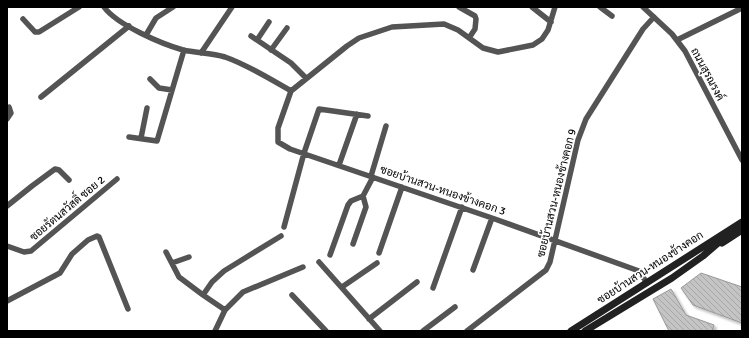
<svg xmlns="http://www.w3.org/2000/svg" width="749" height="338" font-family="Signika,Sarabun,sans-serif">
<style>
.building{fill:url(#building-back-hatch);stroke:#989898;filter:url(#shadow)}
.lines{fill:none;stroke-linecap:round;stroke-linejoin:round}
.minor{stroke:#545454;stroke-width:5.5}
.secondary{stroke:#212121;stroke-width:7}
.labels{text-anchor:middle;stroke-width:3;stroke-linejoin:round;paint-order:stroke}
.street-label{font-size:11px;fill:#000;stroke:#fff}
</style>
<defs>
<pattern id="building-back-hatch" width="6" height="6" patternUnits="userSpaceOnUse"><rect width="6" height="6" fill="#c4c4c4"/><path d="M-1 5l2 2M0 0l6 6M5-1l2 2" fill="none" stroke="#a7a7a7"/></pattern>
<filter id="shadow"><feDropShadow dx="2.5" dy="2.5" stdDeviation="1" flood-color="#0004"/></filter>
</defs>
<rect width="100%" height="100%" fill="#fff"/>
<path class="building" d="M 701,273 L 742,287 L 742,323 L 693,305 L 681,288 Z
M 671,289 L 686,315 L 714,325 L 712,331 L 669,331 L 653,299 Z"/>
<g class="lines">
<path class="minor" d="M 104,7 C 117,25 162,44 183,50 C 197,53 212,53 225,57 C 248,65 270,79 291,91
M 459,7 L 475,16 L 476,19 L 475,29 L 469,38
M 532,7 L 551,22
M 600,7 L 612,16
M 643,7 L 672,34 L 685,51 L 742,160
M 23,19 L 35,32 L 39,32 L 79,7
M 146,35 L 156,18 L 173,7
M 251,36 L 291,63 L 306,78
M 257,40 L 269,22
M 677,40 L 742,8
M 271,50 L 287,28
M 201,53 L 232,7
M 150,79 L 159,88 L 172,90
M 291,91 L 278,128 L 278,142 L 290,149 L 492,218 L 639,271 L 647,283
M 291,91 L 347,46 L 359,38 L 392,27 L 444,24 L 458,30 L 483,48 L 498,52 L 533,45 L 542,39 L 548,30 L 555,7
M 41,97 L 129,26
M 7,119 L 11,113 L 9,107
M 129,137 L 157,141 L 184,50
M 141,138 L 147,108
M 339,165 L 357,114
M 371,176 L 386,126
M 7,206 L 32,186 L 55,169 L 59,170 L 69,180
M 284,227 L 304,153 L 319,109 L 368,116
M 353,244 L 366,207 L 363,196
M 7,246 L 24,252 L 31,251 L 117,179
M 166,252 L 179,277 L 203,295 L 225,310
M 379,253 L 402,187
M 330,255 L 348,205 L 351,201 L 363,196 L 373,177
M 319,262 L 380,331
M 172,263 L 189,257
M 473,270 L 492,218
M 342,287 L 377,263
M 433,288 L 462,207
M 203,295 L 212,282 L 224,271 L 281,236
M 292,295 L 326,331
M 7,301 L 60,273 L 72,254 L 88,240 L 97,236 L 99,237 L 128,309
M 369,319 L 417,282
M 215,331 L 225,310 L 243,292 L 303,267
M 423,331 L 455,307
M 467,331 L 546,270 L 550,262 L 555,240 L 578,140 L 586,119 L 643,29 L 654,17"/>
<path class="secondary" d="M 722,243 L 742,230
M 571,331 L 742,222
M 585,331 L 672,278 L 703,256 L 725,237"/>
</g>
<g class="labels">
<g class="street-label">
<text transform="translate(708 74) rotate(62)" y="4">ถนนสุรณรงค์</text>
<text transform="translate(443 190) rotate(19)" y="4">ซอยบ้านสวน-หนองข้างคอก 3</text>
<text transform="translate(556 193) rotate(-76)" y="4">ซอยบ้านสวน-หนองข้างคอก 9</text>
<text transform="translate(67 208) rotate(-40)" y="4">ซอยรัตนสวัสดิ์ ซอย 2</text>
<text transform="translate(650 267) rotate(-33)" y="4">ซอยบ้านสวน-หนองข้างคอก</text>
</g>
</g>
<rect width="749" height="338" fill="none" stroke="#000000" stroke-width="16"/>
</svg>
